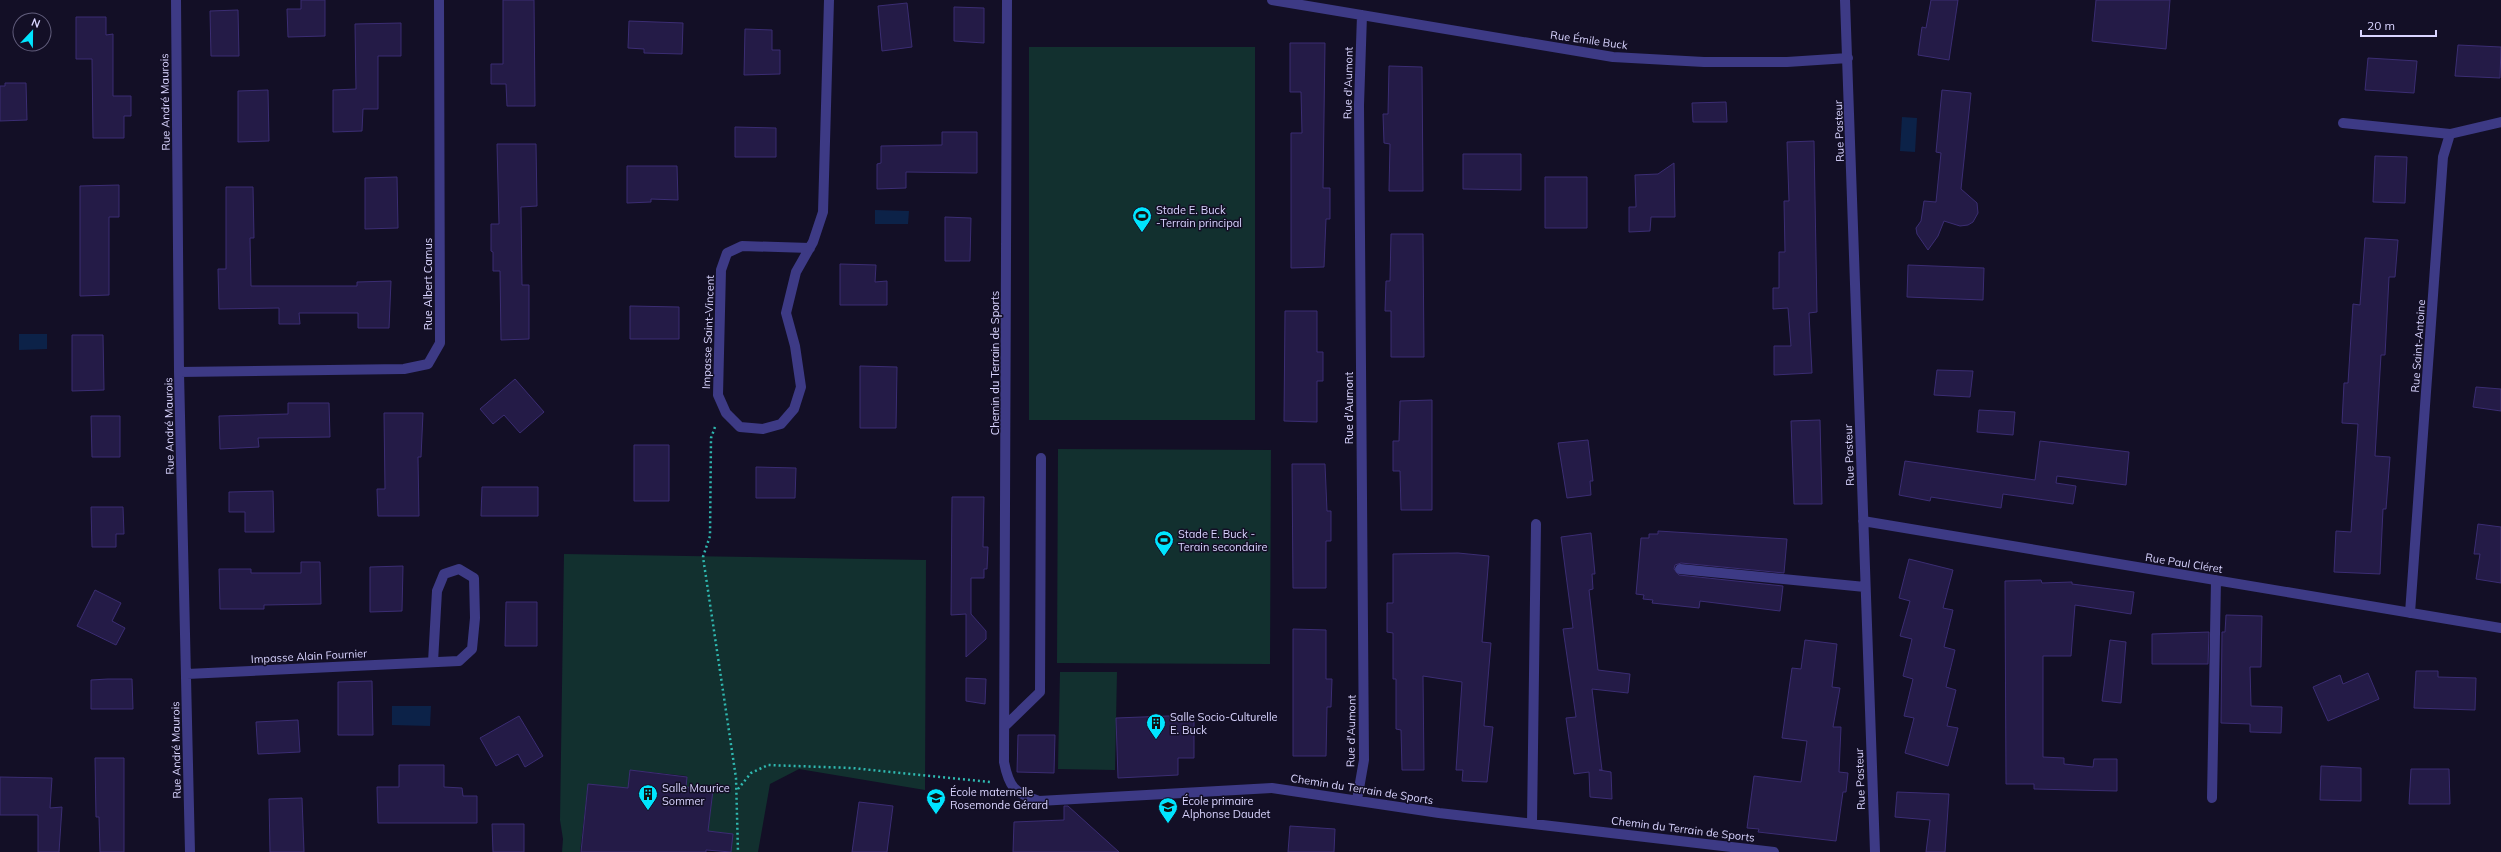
<svg xmlns="http://www.w3.org/2000/svg" width="2501" height="852" font-family="Mulish,sans-serif">
<style>
.green{fill:#12302f}
.water{fill:#0c2248}
.building{fill:#241b47;stroke:#3b2d73}
.lines{fill:none;stroke-linecap:round;stroke-linejoin:round}
.path{stroke:#2fb8b0;stroke-width:2.5;stroke-dasharray:2 3;stroke-linecap:butt}
.minor{stroke:#3d3a85;stroke-width:10}
.labels{text-anchor:middle;stroke-width:3;stroke-linejoin:round;paint-order:stroke}
.street-label{font-size:11px;fill:#d9d4ff;stroke:#130f26}
.poi-label{font-size:11px;fill:#d9d4ff;stroke:#130f26;text-anchor:start}
</style>
<rect width="100%" height="100%" fill="#130f26"/>
<path class="green" d="M 1029,47 L 1255,47 L 1255,420 L 1029,420 Z
M 1058,449 L 1271,450 L 1270,664 L 1057,663 Z
M 564,554 L 926,560 L 925,790 L 799,769 L 770,784 L 758,852 L 731,852 L 733,834 L 708,831 L 713,790 L 686,787 L 687,776 L 630,770 L 628,788 L 588,784 L 580,852 L 562,852 L 563,839 L 560,820 Z
M 1060,672 L 1117,672 L 1115,770 L 1058,769 Z"/>
<path class="water" d="M 1902,117 L 1917,118 L 1915,152 L 1900,151 Z
M 875,210 L 909,211 L 908,224 L 875,224 Z
M 19,334 L 47,334 L 47,349 L 19,350 Z
M 392,706 L 431,706 L 430,726 L 392,725 Z"/>
<path class="building" d="M 301,0 L 325,0 L 325,36 L 288,37 L 287,9 L 301,9 Z
M 503,0 L 534,0 L 535,106 L 507,106 L 506,84 L 491,84 L 491,64 L 503,64 Z
M 1931,0 L 1958,0 L 1949,60 L 1918,55 L 1922,27 L 1926,28 Z
M 2096,0 L 2170,0 L 2166,49 L 2092,41 Z
M 907,3 L 912,47 L 882,51 L 878,6 Z
M 954,7 L 984,8 L 984,43 L 954,41 Z
M 238,10 L 239,56 L 211,56 L 210,11 Z
M 76,17 L 106,17 L 106,35 L 113,34 L 113,96 L 131,96 L 131,116 L 124,116 L 124,138 L 93,138 L 92,59 L 76,59 Z
M 629,21 L 683,23 L 682,54 L 644,53 L 644,49 L 628,48 Z
M 401,23 L 401,56 L 378,56 L 378,109 L 363,109 L 362,131 L 333,132 L 333,90 L 356,89 L 355,24 Z
M 745,29 L 772,30 L 772,50 L 780,50 L 780,74 L 744,75 Z
M 1290,43 L 1325,43 L 1323,188 L 1330,188 L 1330,219 L 1326,219 L 1324,267 L 1291,268 L 1291,133 L 1302,133 L 1301,92 L 1290,92 Z
M 2458,45 L 2501,47 L 2500,78 L 2455,76 Z
M 2368,58 L 2417,61 L 2414,93 L 2365,90 Z
M 1389,66 L 1422,67 L 1423,191 L 1389,191 L 1390,144 L 1384,143 L 1383,114 L 1388,114 Z
M 5,83 L 26,83 L 27,120 L 0,121 L 0,86 L 5,86 Z
M 268,90 L 269,141 L 238,142 L 238,91 Z
M 1942,90 L 1971,93 L 1961,189 L 1977,203 L 1978,213 L 1973,222 L 1968,225 L 1960,226 L 1944,221 L 1938,236 L 1928,250 L 1917,234 L 1916,228 L 1921,221 L 1924,201 L 1936,202 L 1941,153 L 1936,152 Z
M 1726,102 L 1727,122 L 1693,122 L 1692,103 Z
M 735,127 L 776,128 L 776,157 L 735,157 Z
M 942,132 L 977,132 L 977,173 L 906,172 L 906,188 L 877,189 L 877,164 L 881,163 L 881,146 L 942,145 Z
M 1814,141 L 1817,312 L 1809,313 L 1812,373 L 1774,375 L 1774,346 L 1791,346 L 1788,308 L 1773,309 L 1773,288 L 1779,288 L 1779,252 L 1785,252 L 1784,201 L 1789,201 L 1787,142 Z
M 497,144 L 536,144 L 537,206 L 521,207 L 522,285 L 529,285 L 529,339 L 501,340 L 500,271 L 493,271 L 493,252 L 491,251 L 491,224 L 499,224 Z
M 1463,154 L 1521,154 L 1521,190 L 1463,189 Z
M 2375,156 L 2407,157 L 2405,203 L 2373,202 Z
M 1674,163 L 1675,217 L 1651,217 L 1650,231 L 1629,232 L 1629,207 L 1636,207 L 1635,175 L 1658,174 Z
M 627,166 L 677,166 L 678,200 L 651,199 L 651,202 L 627,203 Z
M 397,177 L 398,228 L 365,229 L 365,178 Z
M 1545,177 L 1587,177 L 1587,228 L 1545,228 Z
M 119,185 L 119,217 L 109,217 L 109,295 L 80,296 L 80,186 Z
M 226,187 L 253,187 L 254,238 L 250,238 L 251,286 L 357,286 L 357,282 L 391,281 L 389,328 L 358,328 L 358,313 L 299,313 L 300,324 L 279,324 L 279,308 L 219,309 L 218,269 L 226,269 Z
M 945,217 L 971,218 L 970,261 L 945,261 Z
M 1391,234 L 1423,234 L 1424,357 L 1391,357 L 1391,311 L 1385,311 L 1386,281 L 1390,281 Z
M 2365,238 L 2398,240 L 2395,277 L 2389,277 L 2385,355 L 2381,355 L 2375,456 L 2390,457 L 2386,509 L 2383,509 L 2380,574 L 2334,572 L 2336,531 L 2351,532 L 2358,424 L 2342,423 L 2344,383 L 2348,383 L 2353,304 L 2360,305 Z
M 840,264 L 876,265 L 875,282 L 887,281 L 887,305 L 840,305 Z
M 1908,265 L 1984,268 L 1983,300 L 1907,297 Z
M 630,306 L 679,307 L 679,339 L 630,339 Z
M 1285,311 L 1317,311 L 1317,352 L 1323,352 L 1323,381 L 1317,381 L 1317,422 L 1284,421 Z
M 72,335 L 103,335 L 104,390 L 72,391 Z
M 860,366 L 897,367 L 896,428 L 860,428 Z
M 1937,370 L 1973,371 L 1970,397 L 1934,395 Z
M 515,379 L 544,412 L 520,433 L 504,415 L 493,424 L 480,409 Z
M 2476,387 L 2501,389 L 2501,411 L 2473,407 Z
M 1432,400 L 1432,510 L 1401,510 L 1400,471 L 1393,471 L 1393,441 L 1399,441 L 1400,401 Z
M 288,403 L 329,403 L 330,437 L 258,438 L 259,447 L 220,449 L 219,416 L 288,414 Z
M 1979,410 L 2015,412 L 2013,435 L 1977,432 Z
M 384,413 L 423,413 L 421,457 L 418,457 L 419,516 L 378,516 L 377,489 L 385,489 Z
M 91,416 L 120,416 L 120,457 L 92,457 Z
M 1820,420 L 1822,504 L 1794,504 L 1791,421 Z
M 1588,440 L 1593,481 L 1590,481 L 1591,495 L 1567,498 L 1558,443 Z
M 2040,441 L 2129,452 L 2126,485 L 2057,476 L 2056,483 L 2076,486 L 2073,504 L 2003,494 L 2001,508 L 1931,497 L 1930,501 L 1899,495 L 1905,461 L 2035,480 Z
M 634,445 L 669,445 L 669,501 L 634,501 Z
M 1292,464 L 1325,464 L 1327,511 L 1331,511 L 1331,541 L 1326,541 L 1326,588 L 1293,588 Z
M 756,467 L 796,468 L 795,498 L 756,498 Z
M 482,487 L 538,487 L 538,516 L 481,516 Z
M 273,491 L 274,532 L 245,532 L 245,512 L 229,512 L 229,492 Z
M 952,497 L 984,497 L 983,547 L 988,547 L 987,569 L 984,569 L 984,578 L 971,578 L 971,614 L 986,631 L 986,639 L 966,657 L 966,614 L 951,615 Z
M 91,507 L 123,507 L 124,534 L 116,534 L 116,547 L 92,547 Z
M 2478,524 L 2501,527 L 2501,583 L 2476,579 L 2480,554 L 2474,554 Z
M 1658,531 L 1787,539 L 1784,573 L 1681,563 L 1675,565 L 1674,569 L 1679,575 L 1783,586 L 1780,611 L 1700,601 L 1699,608 L 1652,603 L 1653,600 L 1643,599 L 1644,595 L 1636,594 L 1641,538 L 1649,538 L 1649,534 L 1658,534 Z
M 1591,533 L 1595,574 L 1592,574 L 1593,589 L 1589,590 L 1598,670 L 1630,674 L 1628,693 L 1592,689 L 1602,770 L 1599,770 L 1611,772 L 1612,799 L 1590,797 L 1589,772 L 1574,774 L 1566,718 L 1576,717 L 1563,629 L 1573,628 L 1561,537 Z
M 1458,553 L 1489,556 L 1482,642 L 1491,643 L 1484,726 L 1493,727 L 1487,782 L 1462,781 L 1463,770 L 1456,770 L 1462,682 L 1423,676 L 1424,770 L 1402,770 L 1401,730 L 1396,729 L 1396,679 L 1393,679 L 1393,633 L 1387,632 L 1387,603 L 1393,603 L 1393,554 Z
M 1909,559 L 1953,570 L 1943,608 L 1953,610 L 1944,647 L 1955,650 L 1946,687 L 1956,690 L 1947,726 L 1958,728 L 1948,766 L 1905,753 L 1914,718 L 1904,716 L 1913,679 L 1903,676 L 1912,639 L 1900,636 L 1910,601 L 1899,598 Z
M 301,562 L 320,562 L 321,604 L 264,605 L 264,609 L 220,609 L 219,569 L 251,569 L 251,573 L 301,573 Z
M 403,566 L 402,611 L 370,612 L 370,567 Z
M 2041,580 L 2042,583 L 2072,582 L 2072,584 L 2134,592 L 2131,614 L 2075,605 L 2071,656 L 2043,656 L 2043,757 L 2064,758 L 2064,764 L 2093,767 L 2094,759 L 2117,759 L 2117,791 L 2034,789 L 2034,784 L 2006,784 L 2005,581 Z
M 95,590 L 121,603 L 112,621 L 125,628 L 116,645 L 77,626 Z
M 506,602 L 537,602 L 537,646 L 505,646 Z
M 2226,615 L 2262,616 L 2261,667 L 2250,667 L 2251,706 L 2282,707 L 2281,733 L 2250,732 L 2250,724 L 2221,723 L 2222,632 L 2225,632 Z
M 1293,629 L 1326,630 L 1326,679 L 1332,679 L 1331,707 L 1327,707 L 1326,756 L 1293,756 Z
M 2209,632 L 2208,664 L 2152,664 L 2152,634 Z
M 1805,640 L 1837,644 L 1832,687 L 1840,688 L 1833,727 L 1841,727 L 1839,772 L 1848,773 L 1846,792 L 1843,792 L 1836,841 L 1758,832 L 1759,829 L 1747,828 L 1754,776 L 1801,782 L 1807,741 L 1782,738 L 1792,668 L 1801,669 Z
M 2110,640 L 2126,642 L 2121,703 L 2102,701 Z
M 2416,671 L 2438,671 L 2438,677 L 2476,678 L 2475,710 L 2414,708 Z
M 2368,673 L 2379,699 L 2328,721 L 2313,687 L 2340,675 L 2343,684 Z
M 966,678 L 986,679 L 985,704 L 966,701 Z
M 108,679 L 132,679 L 133,709 L 91,709 L 91,680 Z
M 372,681 L 373,735 L 338,735 L 338,682 Z
M 1194,715 L 1194,758 L 1178,758 L 1178,775 L 1118,778 L 1116,718 Z
M 519,716 L 543,756 L 525,767 L 518,754 L 496,766 L 480,738 Z
M 298,720 L 300,752 L 258,754 L 256,722 Z
M 1018,735 L 1055,735 L 1054,773 L 1017,772 Z
M 95,758 L 124,758 L 124,852 L 100,852 L 99,817 L 96,817 Z
M 399,765 L 444,765 L 444,787 L 462,788 L 463,796 L 477,796 L 477,823 L 378,823 L 377,787 L 399,787 Z
M 2321,766 L 2361,768 L 2361,801 L 2320,800 Z
M 2411,769 L 2449,769 L 2450,804 L 2409,804 Z
M 630,770 L 687,777 L 686,787 L 713,790 L 708,831 L 733,834 L 731,852 L 706,850 L 706,852 L 581,852 L 588,784 L 628,788 Z
M 0,777 L 52,778 L 50,808 L 62,807 L 59,852 L 38,852 L 38,815 L 0,815 Z
M 1897,792 L 1949,794 L 1945,852 L 1926,852 L 1930,820 L 1895,817 Z
M 302,798 L 304,852 L 270,852 L 269,799 Z
M 859,802 L 893,806 L 887,852 L 852,852 Z
M 1064,806 L 1068,806 L 1119,852 L 1013,852 L 1014,822 L 1064,820 Z
M 492,824 L 524,824 L 524,852 L 493,852 Z
M 1290,826 L 1335,829 L 1334,852 L 1288,852 Z"/>
<g class="lines">
<path class="path" d="M 715,427 L 711,438 L 710,536 L 703,557 L 736,778 L 738,852
M 738,789 L 751,773 L 768,765 L 852,768 L 990,782"/>
<path class="minor" d="M 176,0 L 179,372 L 190,852
M 1007,0 L 1004,762 C 1009,787 1014,793 1039,801 L 1272,788 L 1439,813 L 1774,852
M 1272,0 L 1613,57 L 1704,62 L 1787,62 L 1848,58
M 1845,0 L 1875,852
M 2343,123 L 2450,134
M 810,248 L 742,246 L 727,253 L 721,270 L 718,395 L 726,413 L 740,427 L 763,429 L 781,424 L 794,409 L 801,387 L 795,346 L 786,313 L 796,272 L 813,242 L 823,212 L 829,0
M 179,372 L 404,369 L 428,364 L 440,343 L 439,0
M 1863,521 L 2501,628
M 1680,569 L 1865,587
M 2410,613 L 2443,157 L 2450,134 L 2501,122
M 187,674 L 459,661 L 472,649 L 475,618 L 474,578 L 459,569 L 444,574 L 437,591 L 433,662
M 1006,725 L 1040,692 L 1041,458
M 2212,798 L 2216,580
M 1357,800 L 1364,760 L 1359,105 L 1362,15
M 1532,823 L 1536,524"/>
</g>
<defs>
<g id="stadium-pin" transform="scale(1)"><path d="M0 17L-7.5 6A9.5 9.5 0 1 1 7.5 6Z" fill="#00e5ff" stroke="#130f26"/><path d="M0-5a6.5 5 0 1 0 0 10a6.5 5 0 1 0 0-10ZM-3.5-1.8h7v3.6h-7Z" fill="#111"/></g>
<g id="building-pin" transform="scale(1)"><path d="M0 17L-7.5 6A9.5 9.5 0 1 1 7.5 6Z" fill="#00e5ff" stroke="#130f26"/><path d="M-4-6H4V6H1V3H-1V6H-4ZM-2.5-4.3h1.7v1.8h-1.7ZM.8-4.3h1.7v1.8H.8ZM-2.5-1h1.7V.8h-1.7ZM.8-1h1.7V.8H.8Z" fill="#111"/></g>
<g id="school-pin" transform="scale(1)"><path d="M0 17L-7.5 6A9.5 9.5 0 1 1 7.5 6Z" fill="#00e5ff" stroke="#130f26"/><path d="M0-5L7-2L0 1L-7-2ZM-4 1L0 2.5L4 1V4Q0 6-4 4Z" fill="#111"/></g>
</defs>
<g fill-rule="evenodd">
<use href="#stadium-pin" x="1142" y="216"/>
<use href="#stadium-pin" x="1164" y="540"/>
<use href="#building-pin" x="1156" y="723"/>
<use href="#building-pin" x="648" y="794"/>
<use href="#school-pin" x="936" y="798"/>
<use href="#school-pin" x="1168" y="807"/>
</g>
<g class="labels">
<g class="street-label">
<text transform="translate(1589 40) rotate(8)" y="4">Rue Émile Buck</text>
<text transform="translate(1348 83) rotate(-89)" y="4">Rue d'Aumont</text>
<text transform="translate(165 102) rotate(-91)" y="4">Rue André Maurois</text>
<text transform="translate(1839 131) rotate(-92)" y="4">Rue Pasteur</text>
<text transform="translate(428 284) rotate(-90)" y="4">Rue Albert Camus</text>
<text transform="translate(708 332) rotate(-88)" y="4">Impasse Saint-Vincent</text>
<text transform="translate(2418 346) rotate(-86)" y="4">Rue Saint-Antoine</text>
<text transform="translate(995 363) rotate(-90)" y="4">Chemin du Terrain de Sports</text>
<text transform="translate(1349 408) rotate(-90)" y="4">Rue d'Aumont</text>
<text transform="translate(169 426) rotate(-91)" y="4">Rue André Maurois</text>
<text transform="translate(1849 455) rotate(-92)" y="4">Rue Pasteur</text>
<text transform="translate(2184 563) rotate(9)" y="4">Rue Paul Cléret</text>
<text transform="translate(309 656) rotate(-3)" y="4">Impasse Alain Fournier</text>
<text transform="translate(1351 731) rotate(-89)" y="4">Rue d'Aumont</text>
<text transform="translate(176 750) rotate(-91)" y="4">Rue André Maurois</text>
<text transform="translate(1860 779) rotate(-92)" y="4">Rue Pasteur</text>
<text transform="translate(1362 789) rotate(9)" y="4">Chemin du Terrain de Sports</text>
<text transform="translate(1683 829) rotate(7)" y="4">Chemin du Terrain de Sports</text>
</g>
<g class="poi-label">
<text x="1156" y="214">Stade E. Buck<tspan x="1156" dy="13">-Terrain principal</tspan></text>
<text x="1178" y="538">Stade E. Buck -<tspan x="1178" dy="13">Terain secondaire</tspan></text>
<text x="1170" y="721">Salle Socio-Culturelle<tspan x="1170" dy="13">E. Buck</tspan></text>
<text x="662" y="792">Salle Maurice<tspan x="662" dy="13">Sommer</tspan></text>
<text x="950" y="796">École maternelle<tspan x="950" dy="13">Rosemonde Gérard</tspan></text>
<text x="1182" y="805">École primaire<tspan x="1182" dy="13">Alphonse Daudet</tspan></text>
</g>
</g>
<g transform="translate(32 32) rotate(22)"><circle r="19" fill="#130f26" stroke="#625e7d"/>
<path d="M0-3L7 15L0 10L-7 15Z" fill="#00e5ff"/>
<text y="-6" font-size="11" font-weight="bold" text-anchor="middle" fill="#d9d4ff">N</text>
</g>
<path d="M2361 30v6h75v-6" fill="none" stroke="#d9d4ff" stroke-width="2"/>
<text x="2367" y="30" font-size="12" fill="#d9d4ff" stroke="#130f26" stroke-width="3" paint-order="stroke">20 m</text>
</svg>
